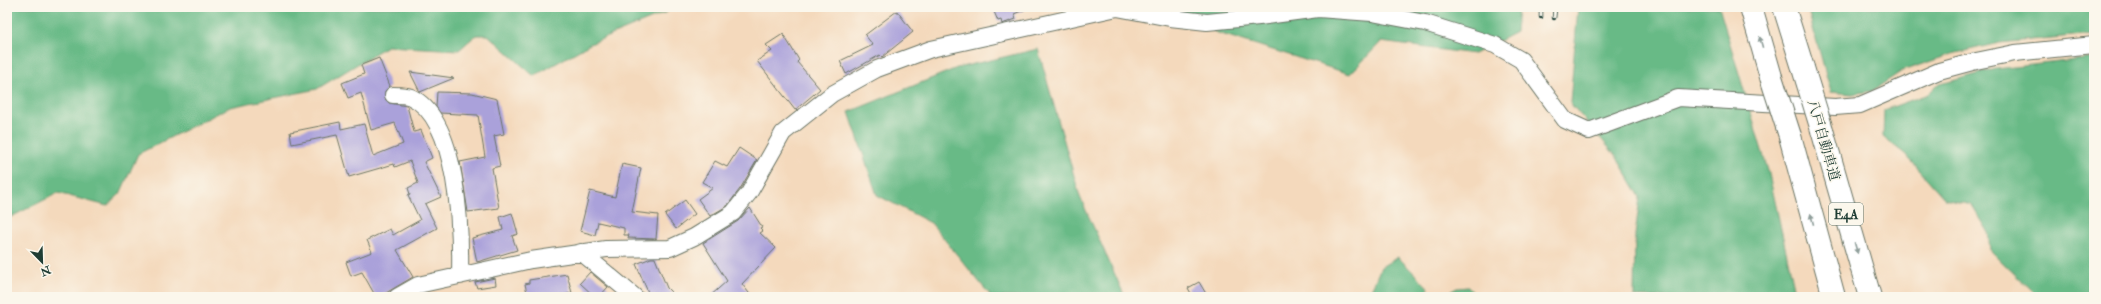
<svg xmlns="http://www.w3.org/2000/svg" width="2101" height="304" font-family="'IM FELL Double Pica','Noto Serif JP',serif">
<style>
.forest{fill:#68ba86;stroke:#447c5d}
.building{fill:#aaa1da}
.lines{fill:none;stroke-linecap:round;stroke-linejoin:round}
.street-casing{stroke:#6a7464;stroke-width:18}
.highway-casing{stroke:#6a7464;stroke-width:24}
.street{stroke:#fff;stroke-width:16}
.highway{stroke:#fff;stroke-width:22}
.rail-casing{stroke:#1f3d34;stroke-width:4.5}
.rail{stroke:#fbf7ec;stroke-width:3;stroke-dasharray:9;stroke-linecap:butt}
.highway-bridge-casing{stroke:#6a7464;stroke-width:24;stroke-linecap:butt}
.highway-bridge{stroke:#fff;stroke-width:22}
.oneway{fill:#8f9e9a}
.labels{text-anchor:middle;stroke-width:3;stroke-linejoin:round;paint-order:stroke}
.shield{fill:#fbf7ec;stroke:#61756b;stroke-width:1}
.shield-label{font-size:13px;font-weight:bold;fill:#1f3d34}
.street-label{font-size:14px;fill:#1f3d34;stroke:#fbf7ec}
</style>
<rect width="100%" height="100%" fill="#fbf7ec"/>
<filter id="ink" filterUnits="userSpaceOnUse"><feTurbulence type="fractalNoise" baseFrequency=".025" numOctaves="2"/><feDisplacementMap in="SourceGraphic" scale="8" xChannelSelector="R" yChannelSelector="G"/><feConvolveMatrix kernelMatrix="1 2 1 2 8 2 1 2 1" color-interpolation-filters="sRGB"/></filter>
<filter id="wash" filterUnits="userSpaceOnUse"><feTurbulence type="fractalNoise" baseFrequency=".012" numOctaves="4" result="noise"/><feDisplacementMap in="SourceGraphic" scale="16" xChannelSelector="R" yChannelSelector="G"/><feGaussianBlur stdDeviation="0.9" result="paint"/><feColorMatrix in="noise" values="0 0 0 0 0 0 0 0 0 0 0 0 0 0 0 0 0 1.4 0 .05"/><feComposite in="paint" operator="in"/></filter>
<g filter="url(#wash)">
<rect width="100%" height="100%" fill="#f4d9bc"/>
<path class="forest" d="M 7,7 L 673,7 L 667,12 L 590,44 L 534,76 L 488,35 L 476,35 L 459,50 L 387,46 L 317,89 L 230,107 L 138,154 L 120,194 L 107,206 L 58,193 L 7,219 Z
M 1173,7 L 1518,7 L 1516,32 L 1474,54 L 1381,42 L 1350,74 L 1215,32 Z
M 1578,7 L 1719,7 L 1769,174 L 1796,297 L 1634,297 L 1635,235 L 1640,197 L 1616,156 L 1570,103 Z
M 1807,7 L 2094,7 L 2094,34 L 1999,43 L 1952,54 L 1902,71 L 1872,91 L 1852,94 L 1831,92 Z
M 1038,49 L 1080,197 L 1125,297 L 989,297 L 990,295 L 931,223 L 877,195 L 849,112 L 957,68 Z
M 2094,58 L 2094,297 L 2038,297 L 1990,250 L 1988,231 L 1972,205 L 1945,199 L 1905,154 L 1883,137 L 1884,110 L 1928,94 L 1937,85 L 1996,69 Z
M 1398,257 L 1427,286 L 1431,297 L 1368,297 L 1381,267 Z
M 1468,287 L 1477,297 L 1440,297 L 1457,288 Z"/>
<g id="blocks">
<path class="building" d="M 992,7 L 1031,7 L 1014,14 L 1016,19 L 1002,24 L 1001,20 L 998,21 Z
M 897,11 L 913,32 L 882,57 L 880,55 L 846,74 L 840,61 L 873,45 L 865,35 Z
M 783,34 L 799,60 L 797,62 L 820,89 L 795,110 L 757,61 L 772,51 L 766,45 Z
M 379,58 L 390,86 L 385,91 L 385,99 L 389,103 L 407,106 L 414,132 L 421,130 L 432,158 L 424,162 L 441,197 L 425,204 L 437,228 L 397,250 L 413,277 L 379,297 L 376,297 L 362,272 L 351,276 L 346,262 L 372,252 L 367,240 L 390,229 L 393,235 L 420,220 L 408,195 L 410,194 L 408,188 L 418,183 L 410,161 L 395,167 L 394,164 L 349,177 L 337,135 L 292,144 L 290,132 L 340,122 L 341,129 L 364,124 L 373,156 L 403,144 L 395,123 L 371,130 L 361,93 L 348,98 L 342,83 L 364,74 L 361,65 Z
M 410,72 L 454,78 L 420,92 Z
M 437,92 L 472,93 L 497,99 L 504,134 L 494,136 L 500,166 L 492,168 L 499,208 L 468,212 L 460,162 L 485,157 L 478,115 L 440,113 L 436,107 Z
M 739,148 L 757,160 L 740,189 L 727,206 L 710,216 L 698,199 L 713,188 L 702,182 L 715,161 L 727,167 Z
M 622,164 L 641,168 L 632,212 L 658,215 L 656,239 L 628,238 L 629,235 L 624,235 L 624,228 L 598,222 L 595,235 L 580,231 L 590,191 L 615,197 Z
M 685,200 L 695,214 L 676,229 L 665,215 Z
M 750,208 L 762,227 L 760,228 L 763,231 L 760,233 L 776,248 L 742,284 L 752,297 L 709,297 L 727,281 L 703,243 L 738,221 Z
M 512,213 L 518,234 L 512,236 L 517,250 L 477,262 L 472,238 L 503,230 L 500,217 Z
M 651,258 L 655,258 L 667,288 L 676,297 L 650,297 L 636,264 Z
M 590,272 L 608,287 L 599,297 L 595,297 L 580,283 Z
M 567,274 L 572,293 L 554,297 L 528,297 L 525,284 L 529,283 L 529,280 Z
M 495,278 L 496,285 L 477,288 L 475,282 Z
M 1199,282 L 1208,297 L 1193,297 L 1188,288 Z"/>
</g>
</g>
<g filter="url(#ink)">
<use href="#blocks" fill-opacity="0" stroke="#6a7464" stroke-width="1"/>
<g class="lines">
<g class="street-casing">
<path id="street" d="M 393,95 C 398,95 406,95 411,97 C 459,120 461,231 460,276
M 581,252 L 635,297
M 397,297 L 418,285 L 531,260 L 606,249 L 670,248 L 694,237 L 733,213 L 749,193 L 783,133 L 832,94 L 877,69 L 931,49 L 1117,8 L 1170,18 L 1207,22 L 1259,17 L 1318,9 L 1372,13 L 1425,23 L 1495,45 L 1521,60 L 1565,120 L 1589,131 L 1678,98 L 1835,107 L 1860,105 L 1939,71 L 1976,61 L 2015,53 L 2094,45"/>
</g>
<g class="highway-casing">
<path id="highway" d="M 1751,7 L 1771,77
M 1784,7 L 1803,68
M 1822,130 L 1870,297
M 1790,136 L 1834,297"/>
</g>
<use href="#street" class="street"/>
<use href="#highway" class="highway"/>
<g class="rail-casing">
<path id="rail" d="M 1541,17 L 1541,7
M 1554,18 L 1555,7"/>
</g>
<use href="#rail" class="rail"/>
<g class="highway-bridge-casing">
<path id="highway-bridge" d="M 1803,68 L 1822,130
M 1771,77 L 1790,136"/>
</g>
<use href="#highway-bridge" class="highway-bridge"/>
</g>
<defs><path id="oneway-solid" d="M-6-.8H1V-3.2L6.5 0L1 3.2V.8H-6Z"/></defs>
<g class="oneway">
<use href="#oneway-solid" transform="translate(1761 42) rotate(-106)"/>
<use href="#oneway-solid" transform="translate(1812 219) rotate(-105)"/>
<use href="#oneway-solid" transform="translate(1856 248) rotate(74)"/>
</g>
</g>
<g class="labels">
<rect class="shield" x="1829" y="203" width="34" height="22" rx="3"/>
<g class="shield-label">
<text x="1846" y="219">E4A</text>
</g>
<g class="street-label">
<text transform="translate(1824 140) rotate(74)" y="5">八戸自動車道</text>
</g>
</g>
<rect width="2101" height="304" fill="none" stroke="#fbf7ec" stroke-width="24"/>
<g transform="translate(42 262) rotate(157)" stroke="#fbf7ec" stroke-width="3" paint-order="stroke">
<path d="M0-3L7 15L0 10L-7 15Z" fill="#1f3d34"/>
<text y="-6" font-size="11" font-weight="bold" text-anchor="middle" fill="#1f3d34">N</text>
</g>
</svg>
